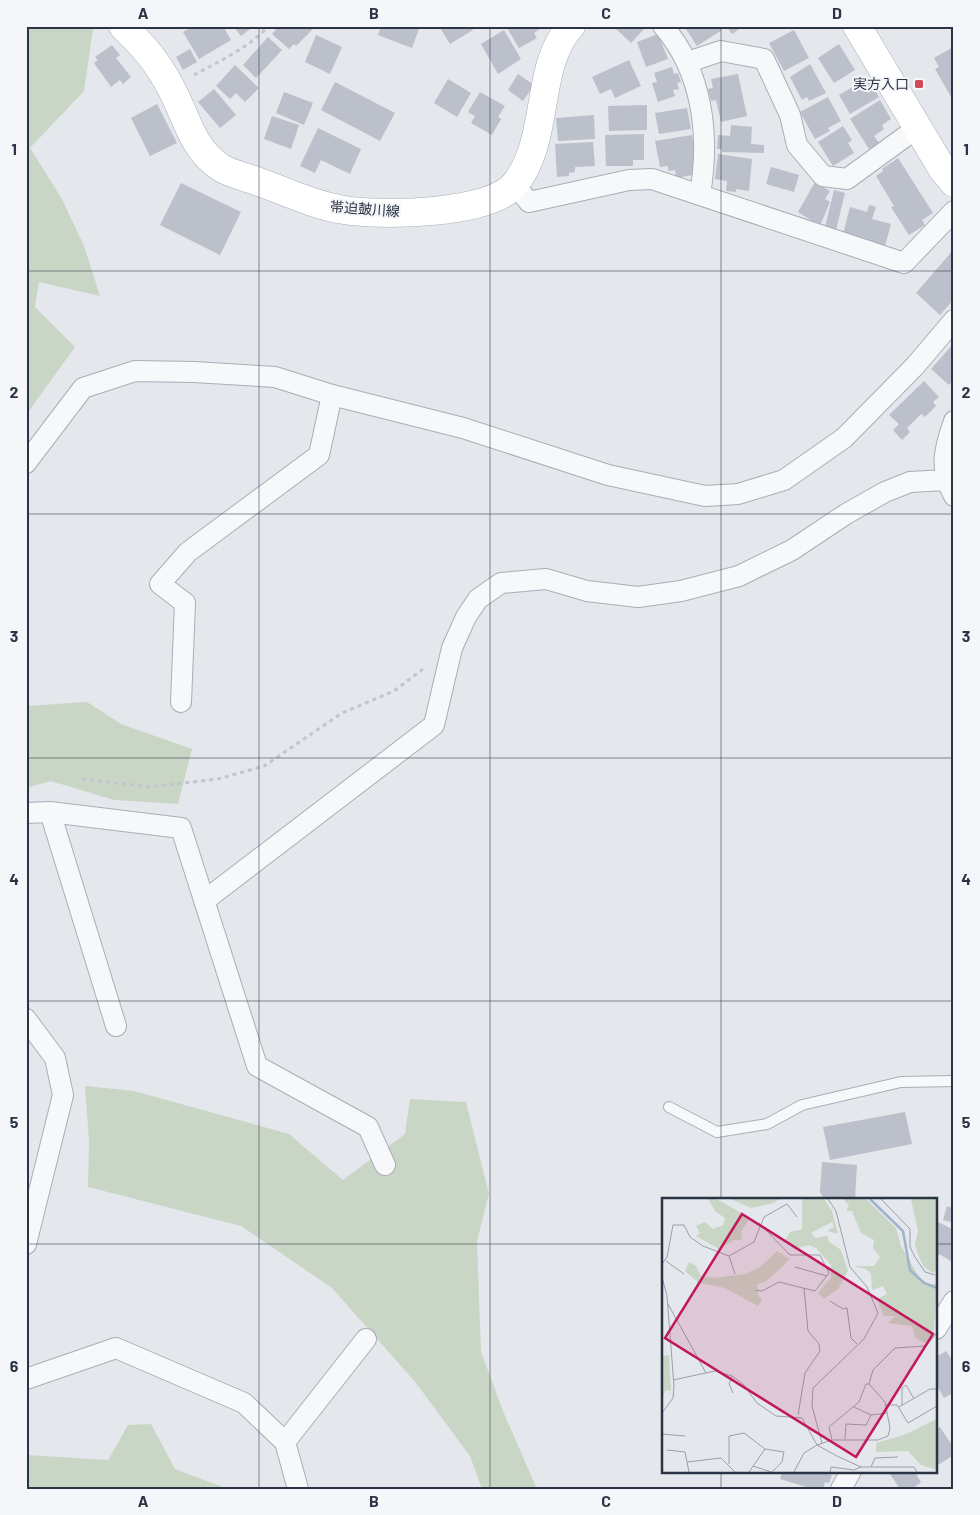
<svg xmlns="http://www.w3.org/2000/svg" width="980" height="1515" font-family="Barlow,'Noto Sans JP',sans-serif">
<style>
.green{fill:#c9d6c5}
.building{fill:#bbc0ca}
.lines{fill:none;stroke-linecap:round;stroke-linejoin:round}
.lane-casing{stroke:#a9aeb7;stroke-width:12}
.street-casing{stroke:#a9aeb7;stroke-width:22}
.secondary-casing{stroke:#a9aeb7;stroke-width:29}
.path{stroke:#c2c5cb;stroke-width:3;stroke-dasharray:4 4;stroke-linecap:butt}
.lane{stroke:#f7f8fa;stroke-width:10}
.street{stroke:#f7f8fa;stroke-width:20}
.secondary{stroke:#fff;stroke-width:28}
.grid{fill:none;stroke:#2b3445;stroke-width:1;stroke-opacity:0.55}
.poi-dot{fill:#d1495b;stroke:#f4f6f9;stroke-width:2}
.labels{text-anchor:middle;stroke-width:4;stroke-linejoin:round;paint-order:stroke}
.poi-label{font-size:14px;fill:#2b3445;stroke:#f4f6f9;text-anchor:end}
.street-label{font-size:14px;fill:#2b3445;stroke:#f4f6f9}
.inset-river{fill:none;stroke:#9fb4cc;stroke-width:2.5}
.inset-road{fill:none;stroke:#9a9fa9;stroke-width:1}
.view{fill:#c2185b;fill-opacity:0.15;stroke:#c2185b;stroke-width:2.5}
.inset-edge{fill:none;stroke:#2b3445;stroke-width:2.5}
.neatline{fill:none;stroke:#2b3445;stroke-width:2}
.grid-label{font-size:16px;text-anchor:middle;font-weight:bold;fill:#2b3445}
</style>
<rect width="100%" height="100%" fill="#e4e7ec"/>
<path class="green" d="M 26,26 L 93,28 L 84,91 L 30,148 L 62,199 L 84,246 L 100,296 L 39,282 L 35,307 L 75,347 L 26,415 Z
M 87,702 L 121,724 L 192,749 L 178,804 L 114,800 L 51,781 L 26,788 L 26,706 Z
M 85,1086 L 134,1091 L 289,1134 L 343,1180 L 405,1134 L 410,1099 L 466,1102 L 489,1194 L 477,1241 L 481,1352 L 505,1416 L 537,1489 L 482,1489 L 470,1456 L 416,1383 L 332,1288 L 241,1226 L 88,1187 L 89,1141 Z
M 151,1424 L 175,1469 L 228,1489 L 26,1489 L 26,1455 L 108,1460 L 128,1425 Z"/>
<path class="building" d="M 193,26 L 223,26 L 231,40 L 199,59 L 183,32 Z
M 233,26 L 254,26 L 241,36 Z
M 279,26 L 312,26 L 314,28 L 296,46 L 294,44 L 289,49 L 272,34 Z
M 381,26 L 420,26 L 412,48 L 378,35 Z
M 439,26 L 471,26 L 473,30 L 450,44 Z
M 510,26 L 544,26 L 534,33 L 537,38 L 519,48 L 507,28 Z
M 613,26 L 643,26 L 645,28 L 631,43 Z
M 684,26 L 719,26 L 722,30 L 697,46 Z
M 726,26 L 740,26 L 741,28 L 732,34 Z
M 504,30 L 521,59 L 498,74 L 481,44 Z
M 794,30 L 809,58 L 784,71 L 769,43 Z
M 658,34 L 668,59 L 646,67 L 637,42 Z
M 316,35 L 342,47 L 330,74 L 305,62 Z
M 268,37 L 282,50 L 256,78 L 243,65 Z
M 839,44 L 855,70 L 834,83 L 818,58 Z
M 112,45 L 120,55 L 116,58 L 131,77 L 123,84 L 120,80 L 111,87 L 94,63 L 98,60 L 95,57 Z
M 953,47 L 954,49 L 954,102 L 935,69 L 939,67 L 934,58 Z
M 190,49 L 197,62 L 183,70 L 176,57 Z
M 629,60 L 641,86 L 615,98 L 611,89 L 600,94 L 592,77 Z
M 810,64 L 826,93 L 809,101 L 807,97 L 802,100 L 790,77 Z
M 235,65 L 259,88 L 245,102 L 236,93 L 230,99 L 216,86 Z
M 672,67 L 674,74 L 678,73 L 681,82 L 677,83 L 679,89 L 673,90 L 675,96 L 658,102 L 652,83 L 657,82 L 654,73 Z
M 518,74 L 534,85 L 523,101 L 508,90 Z
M 738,74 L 747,116 L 721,122 L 716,100 L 711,101 L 708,89 L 713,88 L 711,79 Z
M 868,78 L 879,97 L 850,114 L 839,95 Z
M 448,79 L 471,93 L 457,117 L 434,103 Z
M 335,82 L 395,113 L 380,141 L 321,110 Z
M 214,89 L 236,115 L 220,128 L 198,102 Z
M 284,92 L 313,103 L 304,125 L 276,113 Z
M 480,92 L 505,106 L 498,117 L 501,119 L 492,135 L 471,123 L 475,116 L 468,112 Z
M 828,97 L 841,121 L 828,128 L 830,131 L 815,139 L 800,112 Z
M 880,100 L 891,119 L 882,125 L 884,129 L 874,136 L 879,143 L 869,149 L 850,119 Z
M 157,104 L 177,143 L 150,156 L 131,118 Z
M 647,105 L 647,130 L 609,131 L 608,106 Z
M 687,108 L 691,129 L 659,134 L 655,113 Z
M 594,115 L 595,139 L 558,141 L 556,118 Z
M 272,116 L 299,125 L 291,149 L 264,139 Z
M 731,125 L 752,127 L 751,144 L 764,145 L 764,153 L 722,152 L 722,149 L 717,149 L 718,135 L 730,136 Z
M 843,126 L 852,140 L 848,143 L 854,153 L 833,166 L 818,142 Z
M 318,128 L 361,149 L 350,174 L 321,160 L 315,173 L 300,166 Z
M 644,134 L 644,160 L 633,160 L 633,166 L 606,166 L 605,135 Z
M 692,135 L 698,174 L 676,178 L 675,170 L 668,171 L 668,166 L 660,167 L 655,141 Z
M 593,142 L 595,166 L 575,167 L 575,172 L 569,173 L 569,176 L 557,177 L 555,144 Z
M 718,154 L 752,159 L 749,191 L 736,189 L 736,192 L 726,191 L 727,181 L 715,179 Z
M 898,158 L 933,213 L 922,220 L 925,225 L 909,235 L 891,207 L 894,206 L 876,176 L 883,171 L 882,169 Z
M 771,167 L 799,175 L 794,192 L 766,184 Z
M 815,182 L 830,191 L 825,199 L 830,202 L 820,226 L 798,212 Z
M 181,183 L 241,212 L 220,255 L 160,225 Z
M 834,190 L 845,193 L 836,230 L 825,227 Z
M 869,205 L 876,207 L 872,219 L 891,224 L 885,246 L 843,234 L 850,207 L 867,212 Z
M 954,249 L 954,299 L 940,315 L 916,293 Z
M 954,343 L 954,379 L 949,385 L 931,369 Z
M 924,381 L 939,397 L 933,402 L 936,406 L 925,417 L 921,414 L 907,428 L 910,432 L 902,440 L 893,430 L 899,424 L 889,415 Z
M 905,1112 L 912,1144 L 830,1160 L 823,1127 Z
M 822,1162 L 857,1165 L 855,1199 L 824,1199 L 820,1192 Z
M 954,1202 L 954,1223 L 943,1220 L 947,1206 L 952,1208 Z
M 936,1221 L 954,1230 L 954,1263 L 939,1254 L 936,1260 Z
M 946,1351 L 954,1362 L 954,1392 L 944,1398 L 936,1384 L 936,1357 Z
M 940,1427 L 954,1448 L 954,1455 L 938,1465 L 936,1429 Z
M 782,1471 L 828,1471 L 828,1474 L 832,1475 L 829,1483 L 825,1482 L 823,1489 L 813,1489 L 780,1479 Z
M 888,1471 L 914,1471 L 921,1482 L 912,1489 L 900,1489 Z"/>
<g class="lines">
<g class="lane-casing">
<path id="lane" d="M 669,1107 L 717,1132 L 767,1124 L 802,1105 L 901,1082 L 954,1081"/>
</g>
<g class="street-casing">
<path id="street" d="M 663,26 C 703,72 710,136 700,194
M 688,62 L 721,51 L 764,59 L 790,115 L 797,145 L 823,176 L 847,179 L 917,128
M 515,185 L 529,202 L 629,180 L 652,179 L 904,263 L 954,211
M 954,421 C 944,449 939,469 954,496
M 26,463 L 83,388 L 135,371 L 194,372 L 275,377 L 332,395 L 463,428 L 608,475 L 705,496 L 738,494 L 784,480 L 844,438 L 915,366 L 954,320
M 181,702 L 185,603 L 160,584 L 188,552 L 319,455 L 332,395
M 50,812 L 116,1026
M 26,813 L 50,812 L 181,828 L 257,1066 L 368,1127 L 385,1165
M 204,901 L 434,725 L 452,648 L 466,617 L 478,599 L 501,583 L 546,579 L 587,591 L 638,597 L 681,591 L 739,576 L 792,550 L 846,514 L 885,492 L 910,482 L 945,480
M 26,1019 L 55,1058 L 63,1095 L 26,1244
M 936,1329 L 954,1301
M 26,1379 L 116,1348 L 244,1403 L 285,1442 L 298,1489
M 285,1442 L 366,1339
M 841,1489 L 851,1471"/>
</g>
<g class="secondary-casing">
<path id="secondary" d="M 123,26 C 144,47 157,61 171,88 C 186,115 192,149 220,167 C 230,174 247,177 259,182 C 288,192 313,205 344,210 C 381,216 491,215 515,184 C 551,139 534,66 571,26
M 857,26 L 943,170 L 954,183"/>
</g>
<path class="path" d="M 194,75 C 216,63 252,46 268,26
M 82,779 L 150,787 L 218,779 L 264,766 L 342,713 L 394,691 L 423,669"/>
<use href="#lane" class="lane"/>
<use href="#street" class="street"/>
<use href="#secondary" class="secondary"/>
</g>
<path class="grid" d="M 259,26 L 259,1489M 490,26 L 490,1489M 721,26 L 721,1199M 26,271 L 954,271M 26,514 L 954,514M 26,758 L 954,758M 26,1001 L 954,1001M 26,1244 L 664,1244M 936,1244 L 954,1244M 721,1471 L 721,1489"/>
<rect class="poi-dot" x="914" y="79" width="10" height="10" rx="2.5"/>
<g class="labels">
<g class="poi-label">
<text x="909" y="89">実方入口</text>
</g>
<g class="street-label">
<text transform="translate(365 209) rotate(4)" y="5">帯迫皷川線</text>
</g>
</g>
<g transform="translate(662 1198)">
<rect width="275" height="275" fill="#e4e7ec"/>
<path d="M 46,1 L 55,1 L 88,20 L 79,34 L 80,42 L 72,42 L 57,51 L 34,38 L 38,35 L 34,28 L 43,24 L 51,31 L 61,27 L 63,20 L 54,14 ZM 69,1 L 117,1 L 112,5 L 89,10 ZM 140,1 L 162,1 L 170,13 L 176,36 L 165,33 L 172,29 L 170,24 L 149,35 L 153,40 L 166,38 L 166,43 L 179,52 L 186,73 L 176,91 L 162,101 L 156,95 L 169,80 L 169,67 L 154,50 L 147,47 L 132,51 L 123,42 L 128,34 L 140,31 ZM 181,1 L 204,1 L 234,30 L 239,48 L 257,79 L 266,86 L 275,86 L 272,132 L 265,143 L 261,145 L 253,139 L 250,128 L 226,125 L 233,118 L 222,118 L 215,101 L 225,96 L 221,88 L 210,92 L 209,76 L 204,71 L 191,68 L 212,68 L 218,59 L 211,50 L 212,42 L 199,35 L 190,13 L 184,13 L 187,7 ZM 249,1 L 275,1 L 275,72 L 271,75 L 262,69 L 256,57 L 253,46 L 256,33 ZM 115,53 L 128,61 L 105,83 L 95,86 L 96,97 L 100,101 L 96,108 L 63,90 L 37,85 L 23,73 L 27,64 L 34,68 L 39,78 L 51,80 L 83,76 L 98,69 ZM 7,157 L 9,193 L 4,192 L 0,199 L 0,158 ZM 275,221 L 275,272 L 259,267 L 246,253 L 214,254 L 214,245 L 242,237 Z" fill="#c9d6c5"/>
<path class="inset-river" d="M 208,1 L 241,33 L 248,72 L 262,85 L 275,90"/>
<path class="inset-road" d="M 219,1 L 248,31 L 248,49 L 253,59 L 263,74 L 273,77M 67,58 L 73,76M 4,63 L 22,76M 0,66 L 5,59 L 11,27 L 22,27 L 28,39 L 41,48 L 67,58 L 92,44 L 102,19 L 125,6 L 135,19M 133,69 L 165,78M 275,75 L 275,101M 0,79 L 5,98 L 12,188 L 11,200 L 0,215M 94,92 L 100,93 L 117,84 L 153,93 L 167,75 L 158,57 L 128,57 L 97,25M 168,103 L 181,111 L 185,110 L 189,140 L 195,146M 6,106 L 44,175M 70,178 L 67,186 L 71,195M 11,182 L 53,173 L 70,178 L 81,186 L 95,205 L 114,218 L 140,220 L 155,247 L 175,258 L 199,269 L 252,269 L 255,274M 223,207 L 235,207 L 246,225 L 275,208M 240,207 L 240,190 L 244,187 L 252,201M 192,209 L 209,217 L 225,215M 237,209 L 268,191 L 275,191M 136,217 L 143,175 L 158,153 L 157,146 L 146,133 L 142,90M 0,236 L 23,238M 183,241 L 184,226 L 204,227 L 209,217M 170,242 L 167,229 L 197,204 L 204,186 L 207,186M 160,245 L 150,208 L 151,190 L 202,141 L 216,115 L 205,89 L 188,69 L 174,13 L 166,1M 103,251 L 122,254 L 120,264 L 110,274M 5,252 L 23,254 L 27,274M 25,264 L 59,260 L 73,274M 67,266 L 67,238 L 82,235 L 103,251 L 87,274M 91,268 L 109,274M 209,269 L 213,260 L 236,259M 132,274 L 142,255 L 155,247 L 170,242 L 216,242 L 226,238 L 228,230 L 223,204 L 207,186 L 211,172 L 233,150 L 264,148 L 275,135M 168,274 L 169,269 L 192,272 L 199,269"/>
<path class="view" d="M 80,16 L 271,136 L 194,259 L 3,140 Z"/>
<rect width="275" height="275" class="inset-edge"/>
</g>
<rect width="980" height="1515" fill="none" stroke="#f4f6f9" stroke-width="55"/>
<rect x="28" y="28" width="924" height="1460" class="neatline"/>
<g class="grid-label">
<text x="143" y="19">A</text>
<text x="374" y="19">B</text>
<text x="606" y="19">C</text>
<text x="837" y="19">D</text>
<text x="14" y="155">1</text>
<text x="966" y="155">1</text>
<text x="14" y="398">2</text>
<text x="966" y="398">2</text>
<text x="14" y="642">3</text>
<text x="966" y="642">3</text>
<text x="14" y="885">4</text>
<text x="966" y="885">4</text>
<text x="14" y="1128">5</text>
<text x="966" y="1128">5</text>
<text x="14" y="1372">6</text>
<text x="966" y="1372">6</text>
<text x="143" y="1507">A</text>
<text x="374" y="1507">B</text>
<text x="606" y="1507">C</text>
<text x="837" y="1507">D</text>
</g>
</svg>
